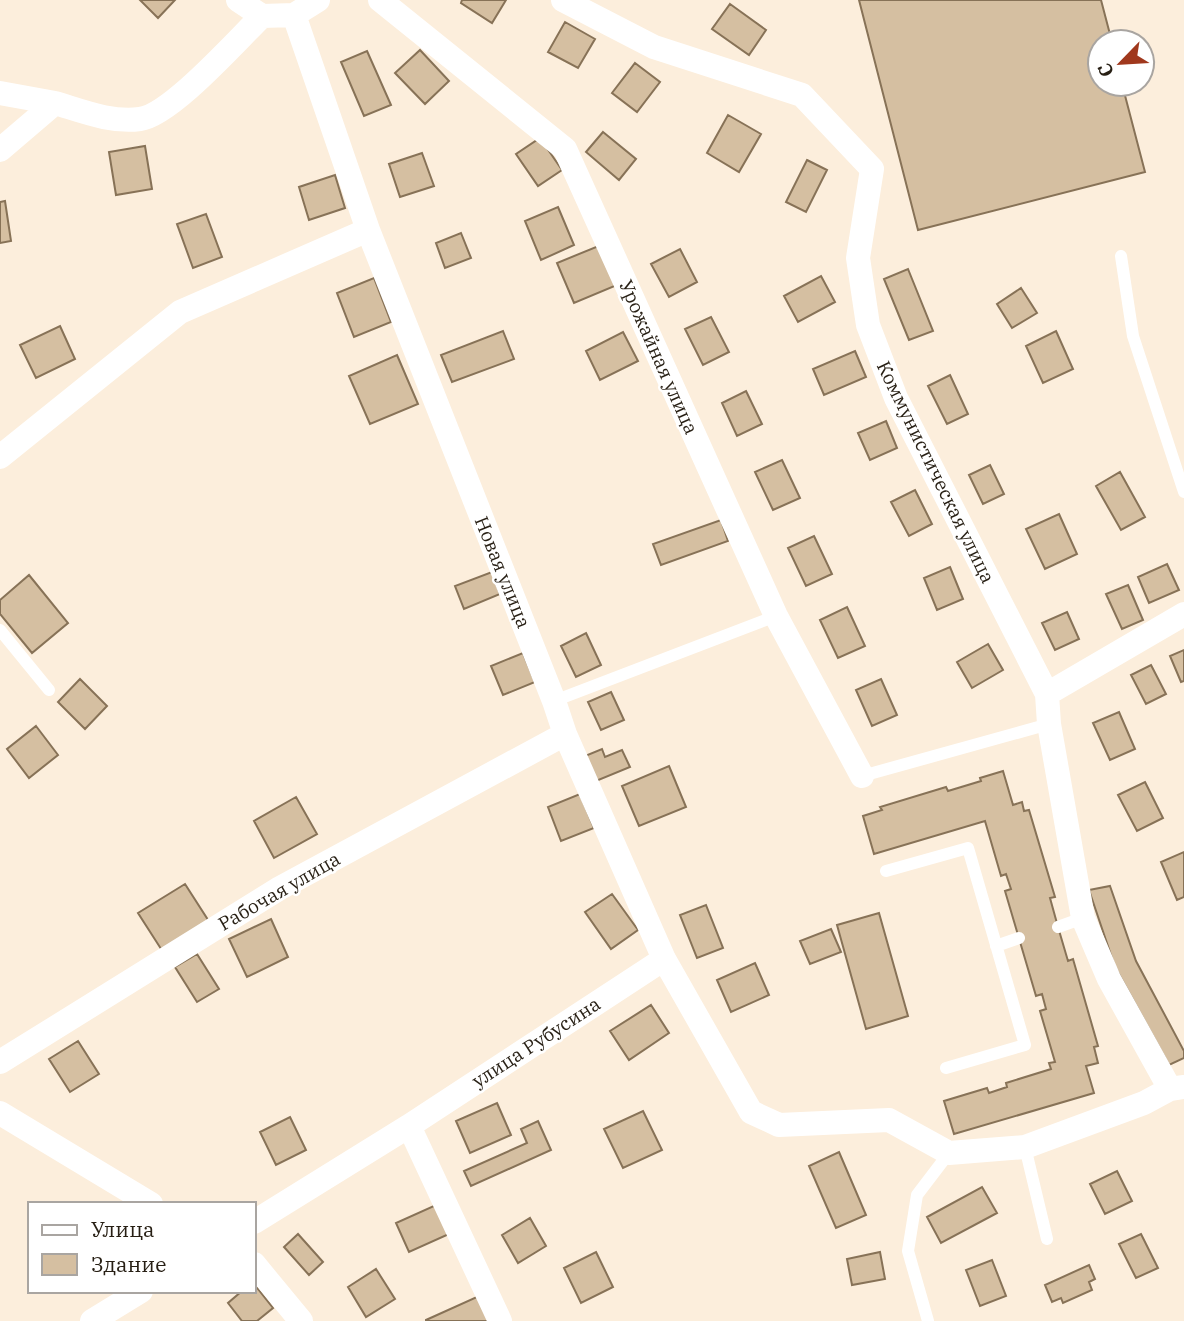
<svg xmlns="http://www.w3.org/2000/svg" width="1184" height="1321" font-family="'IBM Plex Serif',serif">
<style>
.building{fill:#d5bfa1;stroke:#877257;stroke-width:2}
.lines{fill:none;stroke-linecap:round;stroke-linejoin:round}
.service{stroke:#fff;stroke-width:12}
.minor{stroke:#fff;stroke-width:24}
.labels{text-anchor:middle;stroke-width:5;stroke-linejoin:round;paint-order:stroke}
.street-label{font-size:19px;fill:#271f14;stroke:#fff}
</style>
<rect width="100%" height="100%" fill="#fceedc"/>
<path class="building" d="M 140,0 L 175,0 L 158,18 Z
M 462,0 L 506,0 L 492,23 L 461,3 Z
M 859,0 L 1101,0 L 1112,42 L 1100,42 L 1100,84 L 1122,84 L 1145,172 L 918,230 Z
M 730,4 L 766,30 L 749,55 L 712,29 Z
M 565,22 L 595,39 L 578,68 L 548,52 Z
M 420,50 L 449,81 L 425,104 L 395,73 Z
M 367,51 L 391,105 L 364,116 L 341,62 Z
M 635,63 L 660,82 L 637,112 L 612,93 Z
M 728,115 L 761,134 L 739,172 L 707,153 Z
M 603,132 L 636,159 L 619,180 L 586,152 Z
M 540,138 L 562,170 L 538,186 L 516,154 Z
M 145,146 L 152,189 L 116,195 L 109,152 Z
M 422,153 L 434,186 L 400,197 L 389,164 Z
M 807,160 L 827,170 L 806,212 L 786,202 Z
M 335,175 L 345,208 L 309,220 L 299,187 Z
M 5,201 L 11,241 L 0,243 L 0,202 Z
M 558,207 L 574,245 L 541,260 L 525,221 Z
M 206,214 L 222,257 L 193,268 L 177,224 Z
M 461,233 L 471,258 L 445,268 L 436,243 Z
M 601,245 L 617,285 L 574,303 L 557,263 Z
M 680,249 L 697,282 L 669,297 L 651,264 Z
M 908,269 L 933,331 L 909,340 L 884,279 Z
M 821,276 L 835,302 L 798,322 L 784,296 Z
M 374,278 L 391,322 L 354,337 L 337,293 Z
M 1021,288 L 1037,313 L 1012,328 L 997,304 Z
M 711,317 L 729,352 L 703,365 L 685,329 Z
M 60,326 L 75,359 L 36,378 L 20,345 Z
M 503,331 L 514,359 L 452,382 L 441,355 Z
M 1056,331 L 1073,369 L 1043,383 L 1026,346 Z
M 623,332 L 638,361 L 600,380 L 586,351 Z
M 855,351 L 866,377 L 824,395 L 813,369 Z
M 397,355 L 418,404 L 370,424 L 349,376 Z
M 950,375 L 968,414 L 947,424 L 928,386 Z
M 746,391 L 762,424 L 737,436 L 722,403 Z
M 886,421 L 897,448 L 870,460 L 858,433 Z
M 782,460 L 800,498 L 773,510 L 755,472 Z
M 990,465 L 1004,494 L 983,504 L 969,475 Z
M 1120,472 L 1145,517 L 1121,530 L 1096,486 Z
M 915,490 L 932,524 L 909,536 L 891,502 Z
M 1059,514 L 1077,554 L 1045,569 L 1026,529 Z
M 721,520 L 728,541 L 661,565 L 653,544 Z
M 814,536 L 832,574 L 806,586 L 788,548 Z
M 1167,564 L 1179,590 L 1149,603 L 1138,577 Z
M 950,567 L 963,599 L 937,610 L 924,578 Z
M 492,572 L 500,594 L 464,609 L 455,586 Z
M 29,575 L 68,623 L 32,653 L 0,614 L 0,600 Z
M 1128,585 L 1143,620 L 1122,629 L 1106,594 Z
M 847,607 L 865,646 L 838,658 L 820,620 Z
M 1067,612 L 1079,639 L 1055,650 L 1042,623 Z
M 586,633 L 601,665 L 576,677 L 561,646 Z
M 988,644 L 1003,670 L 972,688 L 957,662 Z
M 1184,650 L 1184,681 L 1181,682 L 1170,656 Z
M 523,653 L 535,682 L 503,695 L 491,666 Z
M 1151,665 L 1166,694 L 1146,704 L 1131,675 Z
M 80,679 L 107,706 L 85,729 L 58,702 Z
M 881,679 L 897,715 L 872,726 L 856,690 Z
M 611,692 L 624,720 L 601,730 L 588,702 Z
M 1119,712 L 1135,749 L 1110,760 L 1093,723 Z
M 36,726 L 58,755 L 29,778 L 7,749 Z
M 602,749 L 605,757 L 622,750 L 630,767 L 596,781 L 585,756 Z
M 669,766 L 686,807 L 639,826 L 622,786 Z
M 1003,771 L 1013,805 L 1022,802 L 1024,811 L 1029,810 L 1055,897 L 1050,898 L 1058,927 L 1068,961 L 1073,959 L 1098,1046 L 1094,1047 L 1098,1063 L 1086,1066 L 1094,1093 L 954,1134 L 944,1101 L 987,1088 L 989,1093 L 1007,1087 L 1006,1083 L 1051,1069 L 1049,1063 L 1055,1062 L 1040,1011 L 1046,1009 L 1042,994 L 1036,996 L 1005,891 L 1011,889 L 1006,874 L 1001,876 L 985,821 L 874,854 L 863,816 L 882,810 L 880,807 L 946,787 L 948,791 L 981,781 L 980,778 Z
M 1145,782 L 1163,818 L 1137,831 L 1118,795 Z
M 580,794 L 594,828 L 561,841 L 548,807 Z
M 296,797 L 317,834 L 274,858 L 254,821 Z
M 1184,852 L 1184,897 L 1177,900 L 1161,862 Z
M 185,884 L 210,923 L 163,952 L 138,913 Z
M 1110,886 L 1136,961 L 1184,1051 L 1184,1058 L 1169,1065 L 1115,967 L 1089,890 Z
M 612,894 L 638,930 L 611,949 L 585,912 Z
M 706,905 L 723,948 L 697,958 L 680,915 Z
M 879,913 L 908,1016 L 866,1029 L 837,925 Z
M 271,919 L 288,957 L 247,977 L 229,939 Z
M 831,929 L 841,952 L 810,964 L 800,941 Z
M 197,954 L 219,989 L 197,1002 L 175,967 Z
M 755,963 L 769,995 L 731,1012 L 717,980 Z
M 651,1005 L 669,1033 L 629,1060 L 610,1031 Z
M 78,1041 L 99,1074 L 70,1092 L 49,1059 Z
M 497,1103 L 511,1135 L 470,1153 L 456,1121 Z
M 643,1111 L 662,1150 L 623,1168 L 604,1129 Z
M 290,1117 L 306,1150 L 276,1165 L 260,1132 Z
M 538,1121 L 551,1150 L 471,1186 L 464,1171 L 527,1143 L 521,1129 Z
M 839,1152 L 866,1215 L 836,1228 L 809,1166 Z
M 1117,1171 L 1132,1201 L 1105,1214 L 1090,1184 Z
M 982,1187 L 997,1213 L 941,1243 L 927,1217 Z
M 436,1205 L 449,1234 L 409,1252 L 396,1223 Z
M 530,1218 L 546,1246 L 518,1263 L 502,1235 Z
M 298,1234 L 323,1262 L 309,1275 L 284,1247 Z
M 1141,1234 L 1158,1268 L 1136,1278 L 1119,1244 Z
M 596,1252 L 613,1287 L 581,1303 L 564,1268 Z
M 880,1252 L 885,1279 L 852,1285 L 847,1259 Z
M 992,1260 L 1006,1296 L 980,1306 L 966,1270 Z
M 1089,1265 L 1095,1279 L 1089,1282 L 1092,1290 L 1063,1303 L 1061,1298 L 1052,1302 L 1045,1285 Z
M 376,1269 L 395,1299 L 366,1317 L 348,1287 Z
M 254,1284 L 273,1308 L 257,1321 L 242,1321 L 228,1303 L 242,1291 L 254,1291 Z
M 479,1296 L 490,1321 L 426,1321 L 426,1320 Z"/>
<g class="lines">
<path class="service" d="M 1121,256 L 1133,336 L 1184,492
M 0,630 L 49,690
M 554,701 L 776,616
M 862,776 L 1049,724
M 886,871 L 968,848 L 1025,1045 L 946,1068
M 1058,927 L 1083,918
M 996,946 L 1019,938
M 1025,1147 L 1047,1239
M 928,1321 L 908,1251 L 917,1195 L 949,1153"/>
<path class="minor" d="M 238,0 L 262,16
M 380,0 L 565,149 L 776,616 L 862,776
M 563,0 L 654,47 L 802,95 L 872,169 L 858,258 L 868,325 L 896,398 L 1047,694 L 1049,724 L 1083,918 L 1109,979 L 1170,1089 L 1184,1087
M 294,15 L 368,230 L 554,701 L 565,734 L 664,959 L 751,1112 L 779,1125 L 889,1120 L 949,1153 L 1025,1147 L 1144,1103 L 1170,1089
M 0,93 L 55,103
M 0,150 L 55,103 C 82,111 111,123 140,119 C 171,115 237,40 262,16 L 294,15 L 318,0
M 0,457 L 180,312 L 368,230
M 1047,694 L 1184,614
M 0,1062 L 280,888 L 565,734
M 0,1113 L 151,1204
M 254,1222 L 409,1126
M 254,1264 L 301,1321
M 92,1321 L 141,1291
M 500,1321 L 409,1126 L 664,959"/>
</g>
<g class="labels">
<g class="street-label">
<text transform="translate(659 357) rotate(66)" y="7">Урожайная улица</text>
<text transform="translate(936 472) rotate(64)" y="7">Коммунистическая улица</text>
<text transform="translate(503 572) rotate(68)" y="7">Новая улица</text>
<text transform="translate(279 891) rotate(-30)" y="7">Рабочая улица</text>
<text transform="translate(536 1042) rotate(-33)" y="7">улица Рубусина</text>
</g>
</g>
<rect x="28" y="1202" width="228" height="91" fill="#ffffff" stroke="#a9a5a1" stroke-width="2"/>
<rect x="42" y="1225" width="35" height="10" fill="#ffffff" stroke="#a9a5a1" stroke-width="2"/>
<text x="91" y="1237" font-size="21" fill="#271f14">Улица</text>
<rect x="42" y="1254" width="35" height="21" fill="#d5bfa1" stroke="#a9a5a1" stroke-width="2"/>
<text x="91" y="1272" font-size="21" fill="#271f14">Здание</text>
<g transform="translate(1121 63) rotate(245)"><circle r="33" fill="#ffffff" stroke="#a9a5a1" stroke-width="2"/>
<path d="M0-5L12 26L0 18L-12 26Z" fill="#a0381d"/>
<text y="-10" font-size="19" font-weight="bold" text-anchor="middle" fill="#271f14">С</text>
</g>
</svg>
